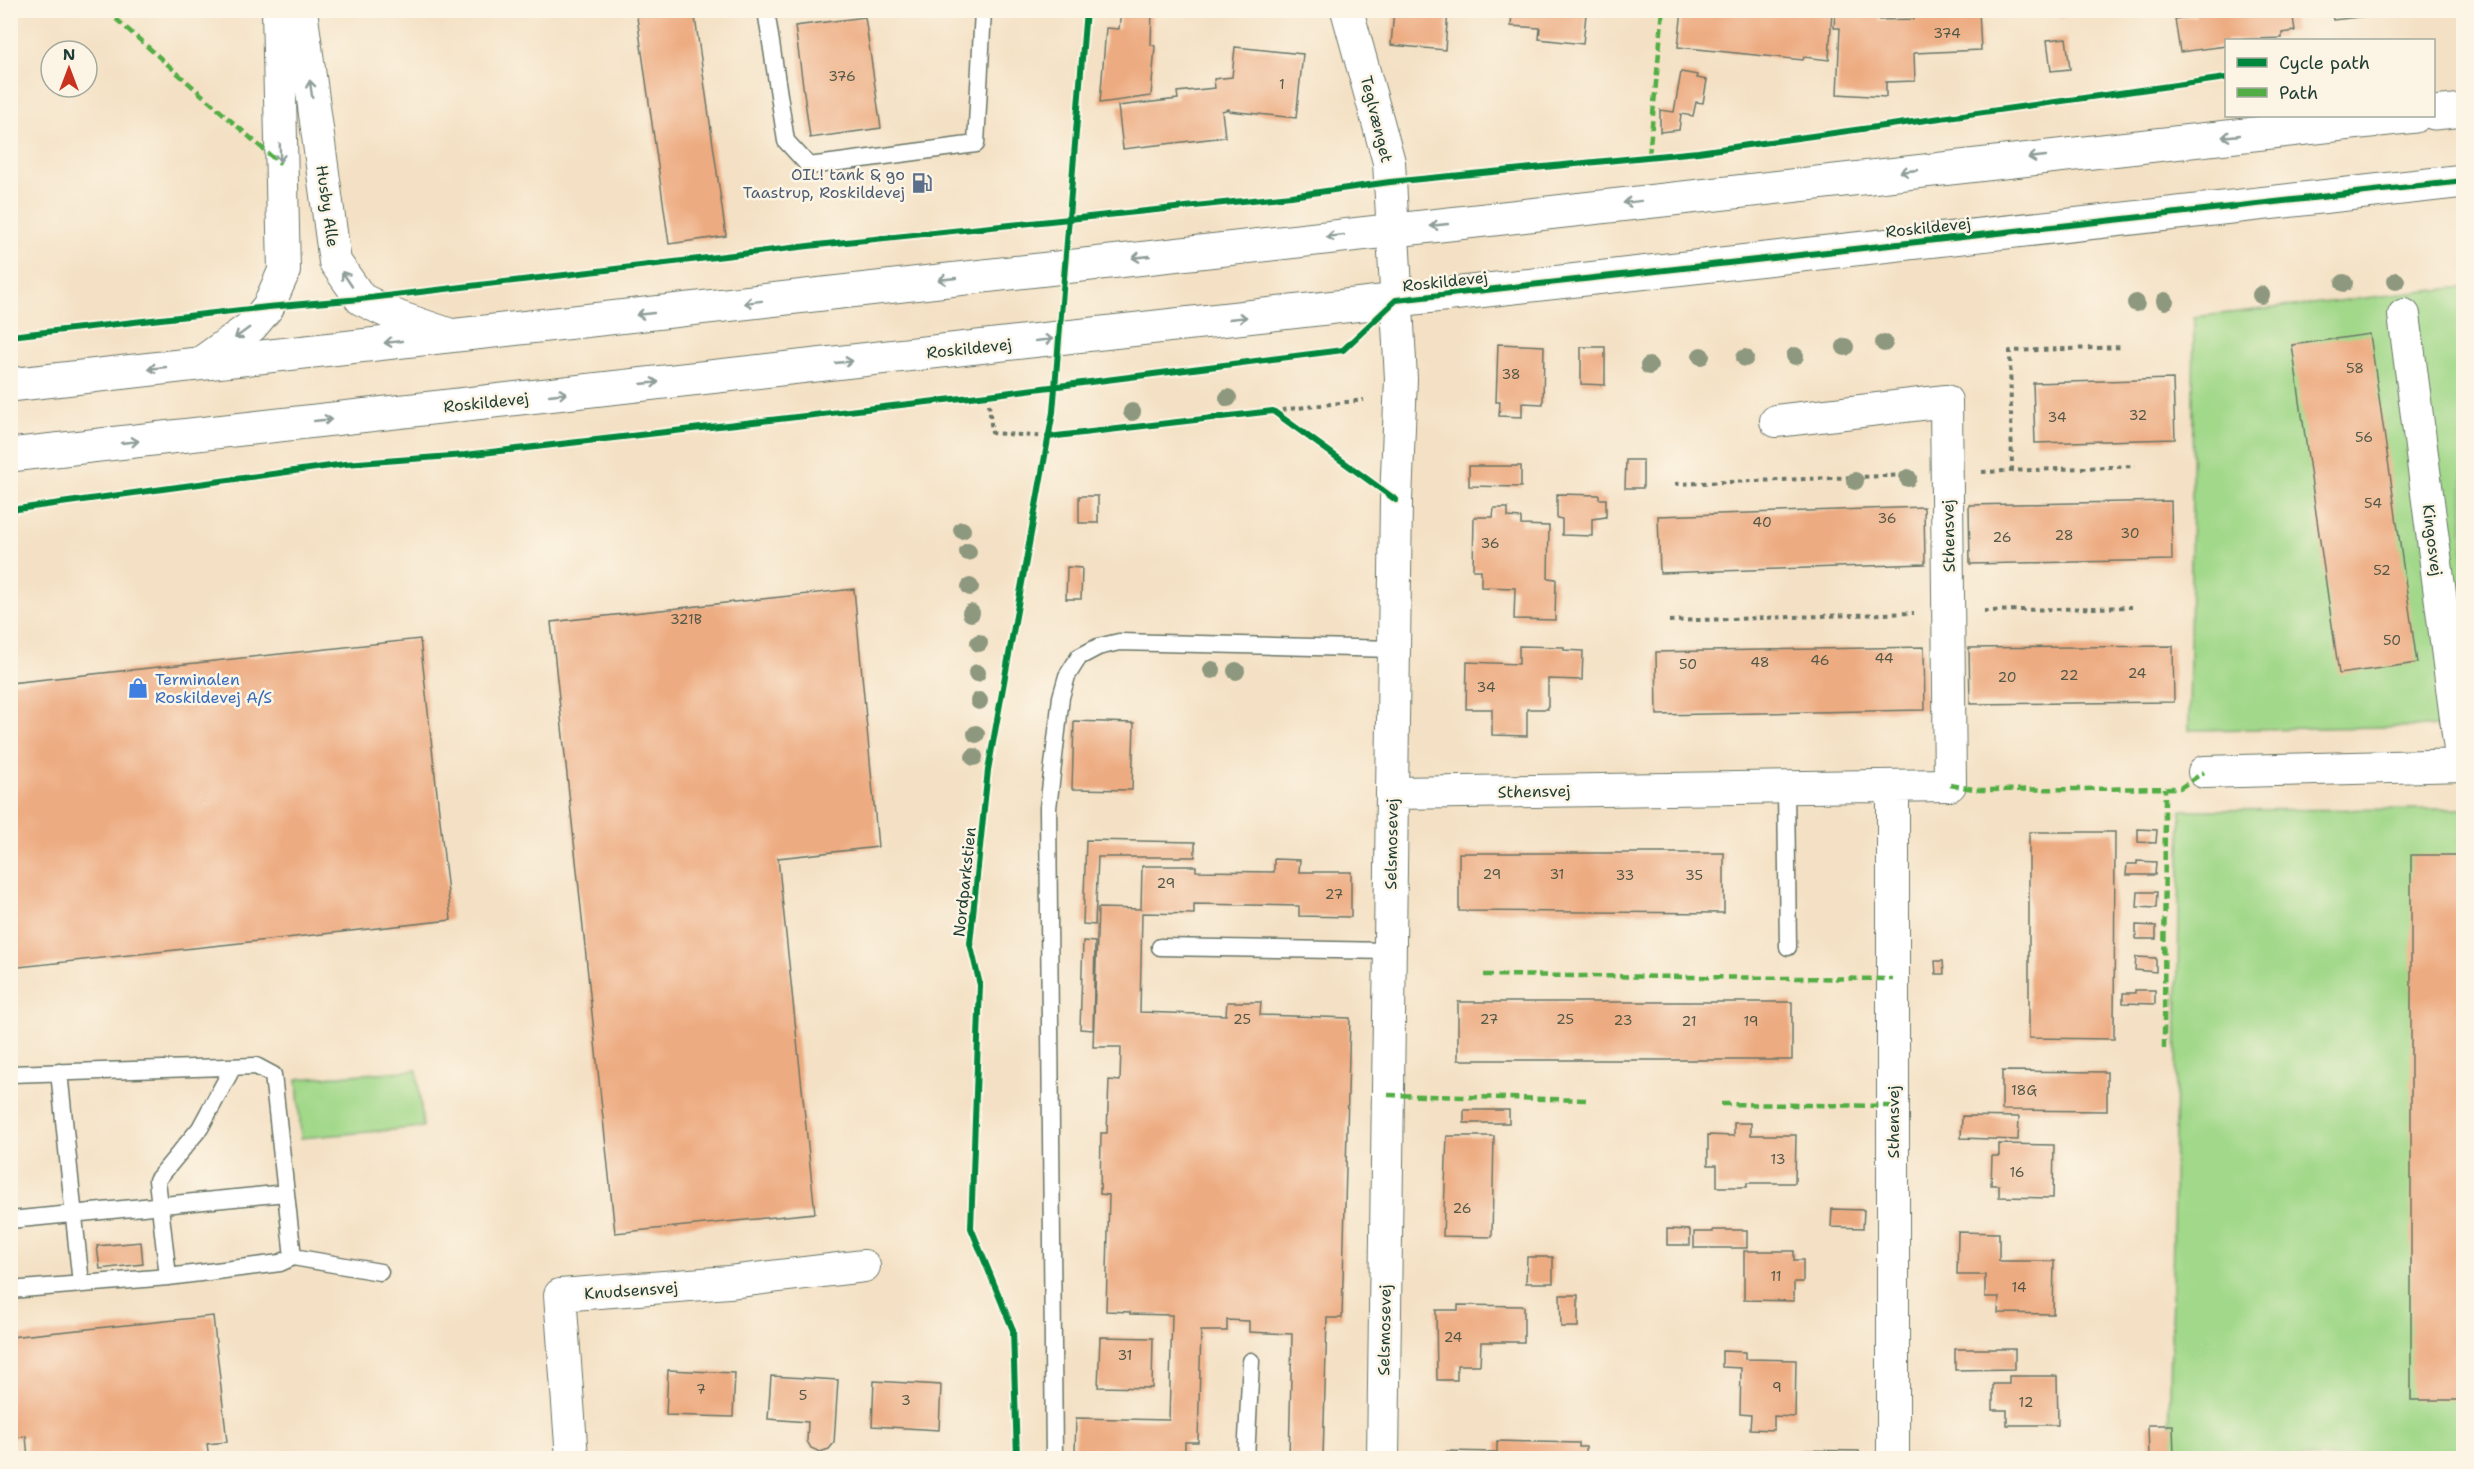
<svg xmlns="http://www.w3.org/2000/svg" width="2474" height="1469" font-family="'Shantell Sans',sans-serif">
<style>
.green{fill:#a1d889;stroke:#608a5e;stroke-width:1.5}
.building{fill:#edab81}
.lines{fill:none;stroke-linecap:round;stroke-linejoin:round}
.service-casing{stroke:#6a7667;stroke-width:19}
.minor-casing{stroke:#6a7667;stroke-width:34}
.secondary-casing{stroke:#6a7667;stroke-width:35}
.path{stroke:#6a7667;stroke-width:4;stroke-dasharray:4.5 4.5;stroke-linecap:butt}
.service{stroke:#fff;stroke-width:16}
.minor{stroke:#fff;stroke-width:32}
.secondary{stroke:#fff;stroke-width:33}
.quiet{stroke:#52ad45;stroke-width:4.5;stroke-dasharray:9 4.5;stroke-linecap:butt}
.cycleway-casing{stroke:#fcf5e5;stroke-width:10}
.cycleway{stroke:#00873e;stroke-width:6}
.tree{fill:#8d987f}
.oneway{stroke:#8f9e9a}
.labels{text-anchor:middle;stroke-width:5;stroke-linejoin:round;paint-order:stroke}
.number-label{font-size:14px;fill:#525847}
.street-label{font-size:16px;fill:#1f3d34;stroke:#fcf5e5}
.service-label{font-size:16px;fill:#4e5e75;stroke:#fcf5e5;text-anchor:end}
.shop-label{font-size:16px;fill:#366cbe;stroke:#fcf5e5;text-anchor:start}
</style>
<rect width="100%" height="100%" fill="#fcf5e5"/>
<filter id="ink" filterUnits="userSpaceOnUse"><feTurbulence type="fractalNoise" baseFrequency=".0167" numOctaves="2"/><feDisplacementMap in="SourceGraphic" scale="12" xChannelSelector="R" yChannelSelector="G"/><feConvolveMatrix kernelMatrix="1 2 1 2 8 2 1 2 1" color-interpolation-filters="sRGB"/></filter>
<filter id="wash" filterUnits="userSpaceOnUse"><feTurbulence type="fractalNoise" baseFrequency=".008" numOctaves="4" result="noise"/><feDisplacementMap in="SourceGraphic" scale="24" xChannelSelector="R" yChannelSelector="G"/><feGaussianBlur stdDeviation="1.35" result="paint"/><feColorMatrix in="noise" values="0 0 0 0 0 0 0 0 0 0 0 0 0 0 0 0 0 1.4 0 .05"/><feComposite in="paint" operator="in"/></filter>
<g filter="url(#wash)">
<rect width="100%" height="100%" fill="#f4e1c5"/>
<path class="green" d="M 2463,287 L 2463,726 L 2189,730 L 2194,317 Z
M 2463,809 L 2463,1458 L 2176,1458 L 2169,1446 L 2181,810 Z
M 417,1070 L 423,1127 L 301,1138 L 297,1079 Z"/>
<g id="blocks">
<path class="building" d="M 636,10 L 694,10 L 726,236 L 669,244 Z
M 1121,10 L 1152,10 L 1151,45 L 1155,46 L 1151,96 L 1100,103 L 1106,28 L 1119,29 Z
M 1394,10 L 1448,10 L 1445,50 L 1391,45 Z
M 1512,10 L 1613,10 L 1612,16 L 1586,14 L 1583,44 L 1539,39 L 1540,28 L 1511,26 Z
M 1682,10 L 1832,10 L 1829,60 L 1804,57 L 1803,60 L 1678,47 Z
M 1835,10 L 1879,10 L 1879,20 L 1914,19 L 1914,10 L 1979,10 L 1981,50 L 1914,53 L 1915,81 L 1886,82 L 1886,97 L 1837,94 L 1840,28 L 1834,28 Z
M 2059,10 L 2087,10 L 2087,14 L 2060,17 Z
M 2195,10 L 2292,10 L 2295,31 L 2282,33 L 2282,38 L 2226,40 L 2226,46 L 2180,52 L 2175,19 L 2196,16 Z
M 2331,10 L 2401,10 L 2401,12 L 2333,20 Z
M 865,17 L 881,128 L 810,138 L 795,26 Z
M 2066,38 L 2070,69 L 2051,71 L 2047,40 Z
M 1235,47 L 1303,54 L 1296,118 L 1229,111 L 1229,109 L 1222,111 L 1225,137 L 1123,149 L 1118,106 L 1178,99 L 1177,92 L 1215,88 L 1214,79 L 1232,77 Z
M 1681,72 L 1698,75 L 1697,78 L 1707,80 L 1703,103 L 1696,102 L 1693,116 L 1681,114 L 1679,130 L 1660,132 L 1660,110 L 1674,112 Z
M 2370,334 L 2417,663 L 2339,674 L 2292,345 Z
M 1498,344 L 1544,346 L 1543,404 L 1522,403 L 1522,417 L 1499,416 L 1500,402 L 1496,402 Z
M 1581,347 L 1605,347 L 1605,385 L 1581,384 Z
M 2173,379 L 2175,439 L 2035,443 L 2033,383 Z
M 1626,460 L 1643,460 L 1643,488 L 1625,488 Z
M 1469,466 L 1521,466 L 1521,487 L 1469,486 Z
M 1557,494 L 1599,495 L 1599,499 L 1606,499 L 1606,517 L 1592,519 L 1592,536 L 1562,535 L 1562,519 L 1557,518 Z
M 1079,496 L 1098,496 L 1098,523 L 1079,523 Z
M 2171,501 L 2172,560 L 1970,564 L 1969,505 Z
M 1924,507 L 1925,564 L 1660,573 L 1658,516 Z
M 1494,508 L 1508,508 L 1508,517 L 1521,518 L 1521,525 L 1549,526 L 1548,578 L 1556,579 L 1555,620 L 1514,619 L 1515,588 L 1481,587 L 1481,570 L 1473,570 L 1474,517 L 1493,517 Z
M 1067,567 L 1082,568 L 1081,599 L 1066,599 Z
M 854,589 L 878,847 L 778,858 L 815,1213 L 615,1233 L 551,622 Z
M 420,639 L 451,920 L 10,968 L 10,683 Z
M 1519,646 L 1564,647 L 1564,650 L 1583,651 L 1582,680 L 1548,679 L 1548,709 L 1527,709 L 1527,736 L 1492,735 L 1492,709 L 1466,709 L 1467,662 L 1519,664 Z
M 2173,646 L 2174,702 L 1970,704 L 1969,648 Z
M 1924,647 L 1925,710 L 1657,715 L 1656,652 Z
M 1074,721 L 1134,723 L 1132,790 L 1072,789 Z
M 2138,829 L 2157,830 L 2156,843 L 2138,842 Z
M 2029,832 L 2115,832 L 2114,1039 L 2029,1038 Z
M 1086,840 L 1195,842 L 1195,857 L 1098,857 L 1095,925 L 1083,924 Z
M 1459,853 L 1724,853 L 1724,913 L 1459,911 Z
M 2411,855 L 2464,855 L 2464,1400 L 2411,1400 Z
M 1274,859 L 1300,860 L 1299,872 L 1351,872 L 1351,917 L 1299,916 L 1299,906 L 1194,904 L 1194,914 L 1142,913 L 1140,1012 L 1226,1015 L 1227,1002 L 1261,1002 L 1260,1015 L 1350,1018 L 1342,1318 L 1327,1318 L 1323,1458 L 1289,1458 L 1292,1334 L 1249,1332 L 1249,1321 L 1227,1320 L 1227,1331 L 1201,1331 L 1198,1442 L 1185,1442 L 1185,1458 L 1164,1458 L 1164,1455 L 1075,1453 L 1076,1418 L 1169,1420 L 1172,1315 L 1130,1314 L 1130,1312 L 1106,1311 L 1109,1195 L 1100,1194 L 1101,1133 L 1107,1133 L 1109,1080 L 1120,1081 L 1121,1047 L 1093,1047 L 1098,908 L 1141,909 L 1142,866 L 1196,866 L 1196,871 L 1274,872 Z
M 2137,861 L 2156,862 L 2155,875 L 2126,875 L 2127,864 L 2137,864 Z
M 2138,892 L 2157,892 L 2156,908 L 2137,907 Z
M 2136,925 L 2156,926 L 2156,939 L 2136,939 Z
M 1083,941 L 1095,942 L 1093,1030 L 1080,1029 Z
M 2136,957 L 2156,958 L 2156,972 L 2135,970 Z
M 1935,961 L 1943,961 L 1944,974 L 1936,974 Z
M 2135,990 L 2155,990 L 2155,1004 L 2123,1003 L 2123,993 L 2135,993 Z
M 1458,1002 L 1792,1002 L 1792,1060 L 1458,1060 Z
M 2002,1071 L 2107,1072 L 2107,1111 L 2002,1110 Z
M 1464,1110 L 1509,1110 L 1509,1123 L 1464,1123 Z
M 1962,1116 L 2019,1117 L 2018,1140 L 1961,1138 Z
M 1734,1123 L 1751,1123 L 1751,1135 L 1796,1135 L 1795,1183 L 1747,1183 L 1747,1187 L 1717,1187 L 1717,1165 L 1708,1165 L 1708,1135 L 1734,1136 Z
M 1447,1136 L 1494,1136 L 1492,1237 L 1443,1236 Z
M 1999,1144 L 2054,1145 L 2053,1198 L 1999,1197 L 1999,1185 L 1991,1185 L 1992,1156 L 1999,1156 Z
M 1832,1209 L 1864,1210 L 1863,1228 L 1831,1227 Z
M 1667,1229 L 1690,1230 L 1690,1245 L 1667,1245 Z
M 1713,1230 L 1747,1230 L 1747,1248 L 1694,1248 L 1694,1232 L 1713,1232 Z
M 1958,1232 L 1999,1233 L 1999,1261 L 2054,1261 L 2053,1314 L 1998,1313 L 1999,1297 L 1985,1297 L 1985,1275 L 1957,1275 Z
M 141,1242 L 143,1264 L 100,1269 L 97,1246 Z
M 1744,1251 L 1794,1251 L 1794,1260 L 1803,1260 L 1803,1282 L 1794,1282 L 1794,1301 L 1744,1300 Z
M 1527,1257 L 1553,1257 L 1553,1283 L 1526,1283 Z
M 1560,1295 L 1578,1295 L 1578,1327 L 1561,1327 Z
M 1458,1305 L 1524,1306 L 1524,1342 L 1481,1342 L 1480,1365 L 1457,1365 L 1457,1380 L 1437,1380 L 1436,1310 L 1458,1310 Z
M 213,1316 L 227,1442 L 207,1444 L 209,1458 L 28,1458 L 26,1436 L 10,1438 L 10,1337 Z
M 1100,1337 L 1153,1338 L 1152,1388 L 1098,1387 Z
M 1955,1349 L 2015,1349 L 2015,1369 L 1955,1370 Z
M 1722,1351 L 1745,1352 L 1745,1359 L 1796,1360 L 1795,1417 L 1774,1416 L 1774,1430 L 1750,1429 L 1751,1415 L 1740,1414 L 1741,1368 L 1722,1367 Z
M 668,1370 L 735,1373 L 733,1417 L 666,1415 Z
M 771,1376 L 838,1380 L 834,1443 L 829,1449 L 820,1452 L 811,1448 L 807,1441 L 808,1422 L 768,1419 Z
M 2009,1376 L 2057,1376 L 2058,1425 L 2007,1425 L 2007,1410 L 1993,1410 L 1993,1384 L 2009,1384 Z
M 874,1381 L 941,1385 L 939,1430 L 872,1426 Z
M 2148,1425 L 2173,1425 L 2174,1457 L 2149,1457 Z
M 1497,1441 L 1579,1443 L 1579,1447 L 1586,1447 L 1586,1458 L 1447,1458 L 1447,1451 L 1497,1452 Z
M 1798,1450 L 1859,1451 L 1859,1458 L 1797,1458 Z"/>
</g>
</g>
<g filter="url(#ink)">
<use href="#blocks" fill-opacity="0" stroke="#6a7667" stroke-width="1.5"/>
<g class="lines">
<g class="service-casing">
<path id="service" d="M 766,10 L 786,141 L 809,166 L 976,144 L 983,10
M 1786,788 L 1788,947
M 1160,947 L 1390,951
M 59,1072 L 81,1284
M 10,1074 L 256,1066 L 273,1075 L 293,1257 L 280,1263 L 168,1277 L 10,1290
M 10,1220 L 286,1193
M 293,1257 L 380,1272
M 168,1277 L 157,1180 L 200,1128 L 233,1067
M 1054,1458 L 1048,808 L 1061,697 L 1067,676 L 1079,657 L 1098,647 L 1119,642 L 1394,649
M 1246,1458 L 1251,1361"/>
</g>
<g class="minor-casing">
<path id="minor" d="M 301,10 L 335,262 L 361,299 L 398,317 L 451,335
M 1347,10 L 1389,162 L 1401,379 L 1396,500 L 1383,1458
M 2404,315 L 2462,765
M 199,364 L 252,326 L 268,307 L 284,271 L 278,10
M 2204,772 L 2464,765
M 1893,786 L 1893,1458
M 1392,793 L 1950,785 L 1946,401 L 1776,421
M 572,1458 L 560,1295 L 729,1282 L 864,1266"/>
</g>
<g class="secondary-casing">
<path id="secondary" d="M 2434,113 L 2464,110
M 10,385 L 2415,116
M 10,455 L 2464,181"/>
</g>
<path class="path" d="M 988,395 L 992,433 L 1048,437
M 1273,411 L 1364,400
M 2012,471 L 2010,351 L 2123,347
M 1982,472 L 2135,466
M 1675,484 L 1911,475
M 1984,611 L 2132,607
M 1669,621 L 1914,613"/>
<use href="#service" class="service"/>
<use href="#minor" class="minor"/>
<use href="#secondary" class="secondary"/>
<path class="quiet" d="M 106,10 L 280,164
M 1649,156 L 1663,10
M 1950,785 L 1980,790 L 2180,788 L 2204,772
M 1484,975 L 1893,979
M 2164,1049 L 2165,788
M 1388,1095 L 1588,1100
M 1721,1104 L 1893,1106"/>
<g class="cycleway-casing">
<path id="cycleway" d="M 10,336 L 268,307 L 361,299 L 817,245 L 1291,196 L 1390,182 L 1698,152 L 2226,78
M 1048,437 L 1273,411 L 1396,500
M 10,510 L 345,464 L 465,455 L 988,395 L 1343,350 L 1396,300 L 2464,181
M 1017,1458 L 1013,1330 L 971,1228 L 980,985 L 970,943 L 988,770 L 1053,412 L 1086,10"/>
</g>
<use href="#cycleway" class="cycleway"/>
</g>
<g class="tree">
<circle cx="2396" cy="281" r="9"/>
<circle cx="2344" cy="283" r="9"/>
<circle cx="2261" cy="295" r="9"/>
<circle cx="2165" cy="301" r="9"/>
<circle cx="2136" cy="303" r="9"/>
<circle cx="1884" cy="343" r="9"/>
<circle cx="1845" cy="347" r="9"/>
<circle cx="1701" cy="356" r="9"/>
<circle cx="1795" cy="356" r="9"/>
<circle cx="1745" cy="358" r="9"/>
<circle cx="1649" cy="366" r="9"/>
<circle cx="1228" cy="398" r="9"/>
<circle cx="1132" cy="412" r="9"/>
<circle cx="1908" cy="478" r="9"/>
<circle cx="1855" cy="481" r="9"/>
<circle cx="962" cy="530" r="9"/>
<circle cx="968" cy="552" r="9"/>
<circle cx="970" cy="587" r="9"/>
<circle cx="971" cy="613" r="9"/>
<circle cx="979" cy="643" r="9"/>
<circle cx="1212" cy="670" r="9"/>
<circle cx="1236" cy="671" r="9"/>
<circle cx="977" cy="673" r="9"/>
<circle cx="979" cy="701" r="9"/>
<circle cx="976" cy="734" r="9"/>
<circle cx="974" cy="757" r="9"/>
</g>
<defs><path id="oneway-shaft" d="M-6 0H5M1.5-3L5.5 0L1.5 3" fill="none" stroke-width="1.6" stroke-linecap="round" stroke-linejoin="round" transform="scale(1.5)"/></defs>
<g class="oneway">
<use href="#oneway-shaft" transform="translate(311 89) rotate(-98)"/>
<use href="#oneway-shaft" transform="translate(2231 136) rotate(174)"/>
<use href="#oneway-shaft" transform="translate(280 153) rotate(89)"/>
<use href="#oneway-shaft" transform="translate(2037 157) rotate(174)"/>
<use href="#oneway-shaft" transform="translate(1909 171) rotate(174)"/>
<use href="#oneway-shaft" transform="translate(1632 202) rotate(173)"/>
<use href="#oneway-shaft" transform="translate(1439 225) rotate(174)"/>
<use href="#oneway-shaft" transform="translate(1335 236) rotate(174)"/>
<use href="#oneway-shaft" transform="translate(1141 257) rotate(174)"/>
<use href="#oneway-shaft" transform="translate(347 279) rotate(-124)"/>
<use href="#oneway-shaft" transform="translate(947 279) rotate(174)"/>
<use href="#oneway-shaft" transform="translate(753 302) rotate(173)"/>
<use href="#oneway-shaft" transform="translate(645 314) rotate(174)"/>
<use href="#oneway-shaft" transform="translate(1238 318) rotate(-6)"/>
<use href="#oneway-shaft" transform="translate(242 333) rotate(144)"/>
<use href="#oneway-shaft" transform="translate(1044 340) rotate(-6)"/>
<use href="#oneway-shaft" transform="translate(393 342) rotate(174)"/>
<use href="#oneway-shaft" transform="translate(844 362) rotate(-6)"/>
<use href="#oneway-shaft" transform="translate(157 368) rotate(174)"/>
<use href="#oneway-shaft" transform="translate(650 383) rotate(-6)"/>
<use href="#oneway-shaft" transform="translate(558 394) rotate(-6)"/>
<use href="#oneway-shaft" transform="translate(323 420) rotate(-6)"/>
<use href="#oneway-shaft" transform="translate(130 442) rotate(-6)"/>
</g>
</g>
<defs>
<g id="fuel-bare" transform="scale(1.62)"><path d="M-5.5-6h7V0h2V4h1.3V-2.5L3-4.5l.8-.8L6-3V5H2.5V1h-1V6h-7ZM-4.2-4.7v3.2H.2V-4.7Z" fill="#5c6f8a" stroke="#fcf5e5" stroke-width="2.5" paint-order="stroke"/></g>
<g id="shop-bare" transform="scale(1.62)"><path d="M-5-2.5h2.3a2.7 3.5 0 0 1 5.4 0H5L5.5 6h-11ZM-1.5-2.5h3a1.5 2.3 0 0 0-3 0Z" fill="#3f7fe0" stroke="#fcf5e5" stroke-width="2.5" paint-order="stroke"/></g>
</defs>
<g fill-rule="evenodd">
<use href="#fuel-bare" x="922" y="183"/>
<use href="#shop-bare" x="138" y="688"/>
</g>
<g class="labels">
<g class="number-label">
<text x="1947" y="38">374</text>
<text x="842" y="81">376</text>
<text x="1282" y="89">1</text>
<text x="2355" y="373">58</text>
<text x="1511" y="379">38</text>
<text x="2138" y="420">32</text>
<text x="2057" y="422">34</text>
<text x="2364" y="442">56</text>
<text x="2373" y="508">54</text>
<text x="1887" y="523">36</text>
<text x="1762" y="527">40</text>
<text x="2130" y="538">30</text>
<text x="2064" y="540">28</text>
<text x="2002" y="542">26</text>
<text x="1490" y="548">36</text>
<text x="2382" y="575">52</text>
<text x="686" y="624">321B</text>
<text x="2392" y="645">50</text>
<text x="1884" y="663">44</text>
<text x="1820" y="665">46</text>
<text x="1760" y="667">48</text>
<text x="1688" y="669">50</text>
<text x="2137" y="678">24</text>
<text x="2069" y="680">22</text>
<text x="2007" y="682">20</text>
<text x="1486" y="692">34</text>
<text x="1492" y="879">29</text>
<text x="1557" y="879">31</text>
<text x="1625" y="880">33</text>
<text x="1694" y="880">35</text>
<text x="1166" y="888">29</text>
<text x="1334" y="899">27</text>
<text x="1242" y="1024">25</text>
<text x="1489" y="1024">27</text>
<text x="1565" y="1024">25</text>
<text x="1623" y="1025">23</text>
<text x="1689" y="1026">21</text>
<text x="1751" y="1026">19</text>
<text x="2024" y="1095">18G</text>
<text x="1778" y="1164">13</text>
<text x="2017" y="1177">16</text>
<text x="1462" y="1213">26</text>
<text x="1776" y="1281">11</text>
<text x="2019" y="1292">14</text>
<text x="1453" y="1342">24</text>
<text x="1125" y="1360">31</text>
<text x="1777" y="1392">9</text>
<text x="701" y="1394">7</text>
<text x="803" y="1400">5</text>
<text x="906" y="1405">3</text>
<text x="2026" y="1407">12</text>
</g>
<g class="street-label">
<text transform="translate(1377 119) rotate(76)" y="6">Teglvænget</text>
<text transform="translate(328 206) rotate(82)" y="6">Husby Alle</text>
<text transform="translate(1928 227) rotate(-6)" y="6">Roskildevej</text>
<text transform="translate(1445 281) rotate(-6)" y="6">Roskildevej</text>
<text transform="translate(969 348) rotate(-6)" y="6">Roskildevej</text>
<text transform="translate(486 402) rotate(-6)" y="6">Roskildevej</text>
<text transform="translate(1948 536) rotate(-91)" y="6">Sthensvej</text>
<text transform="translate(2433 540) rotate(83)" y="6">Kingosvej</text>
<text transform="translate(1534 791) rotate(-1)" y="6">Sthensvej</text>
<text transform="translate(1391 844) rotate(-89)" y="6">Selsmosevej</text>
<text transform="translate(964 882) rotate(-84)" y="6">Nordparkstien</text>
<text transform="translate(1893 1122) rotate(-90)" y="6">Sthensvej</text>
<text transform="translate(631 1290) rotate(-4)" y="6">Knudsensvej</text>
<text transform="translate(1384 1330) rotate(-89)" y="6">Selsmosevej</text>
</g>
<g class="service-label">
<text x="905" y="180">OIL! tank &amp; go<tspan x="905" dy="18">Taastrup, Roskildevej</tspan></text>
</g>
<g class="shop-label">
<text x="155" y="685">Terminalen<tspan x="155" dy="18">Roskildevej A/S</tspan></text>
</g>
</g>
<rect width="2474" height="1469" fill="none" stroke="#fcf5e5" stroke-width="36"/>
<rect x="2225" y="39" width="210" height="78" fill="#fcf5e5" stroke="#a4ab9e" stroke-width="1.5"/>
<rect x="2237" y="58" width="30" height="9" fill="#00873e" stroke="#a4ab9e" stroke-width="1.5"/>
<text x="2279" y="69" font-size="18" fill="#1f3d34">Cycle path</text>
<rect x="2237" y="88" width="30" height="9" fill="#52ad45" stroke="#a4ab9e" stroke-width="1.5"/>
<text x="2279" y="99" font-size="18" fill="#1f3d34">Path</text>
<g transform="translate(69 69)"><circle r="28" fill="#fcf5e5" stroke="#a4ab9e" stroke-width="1.5"/>
<path d="M0-4.5L10 22L0 15L-10 22Z" fill="#c8321e"/>
<text y="-9" font-size="16" font-weight="bold" text-anchor="middle" fill="#1f3d34">N</text>
</g>
</svg>
